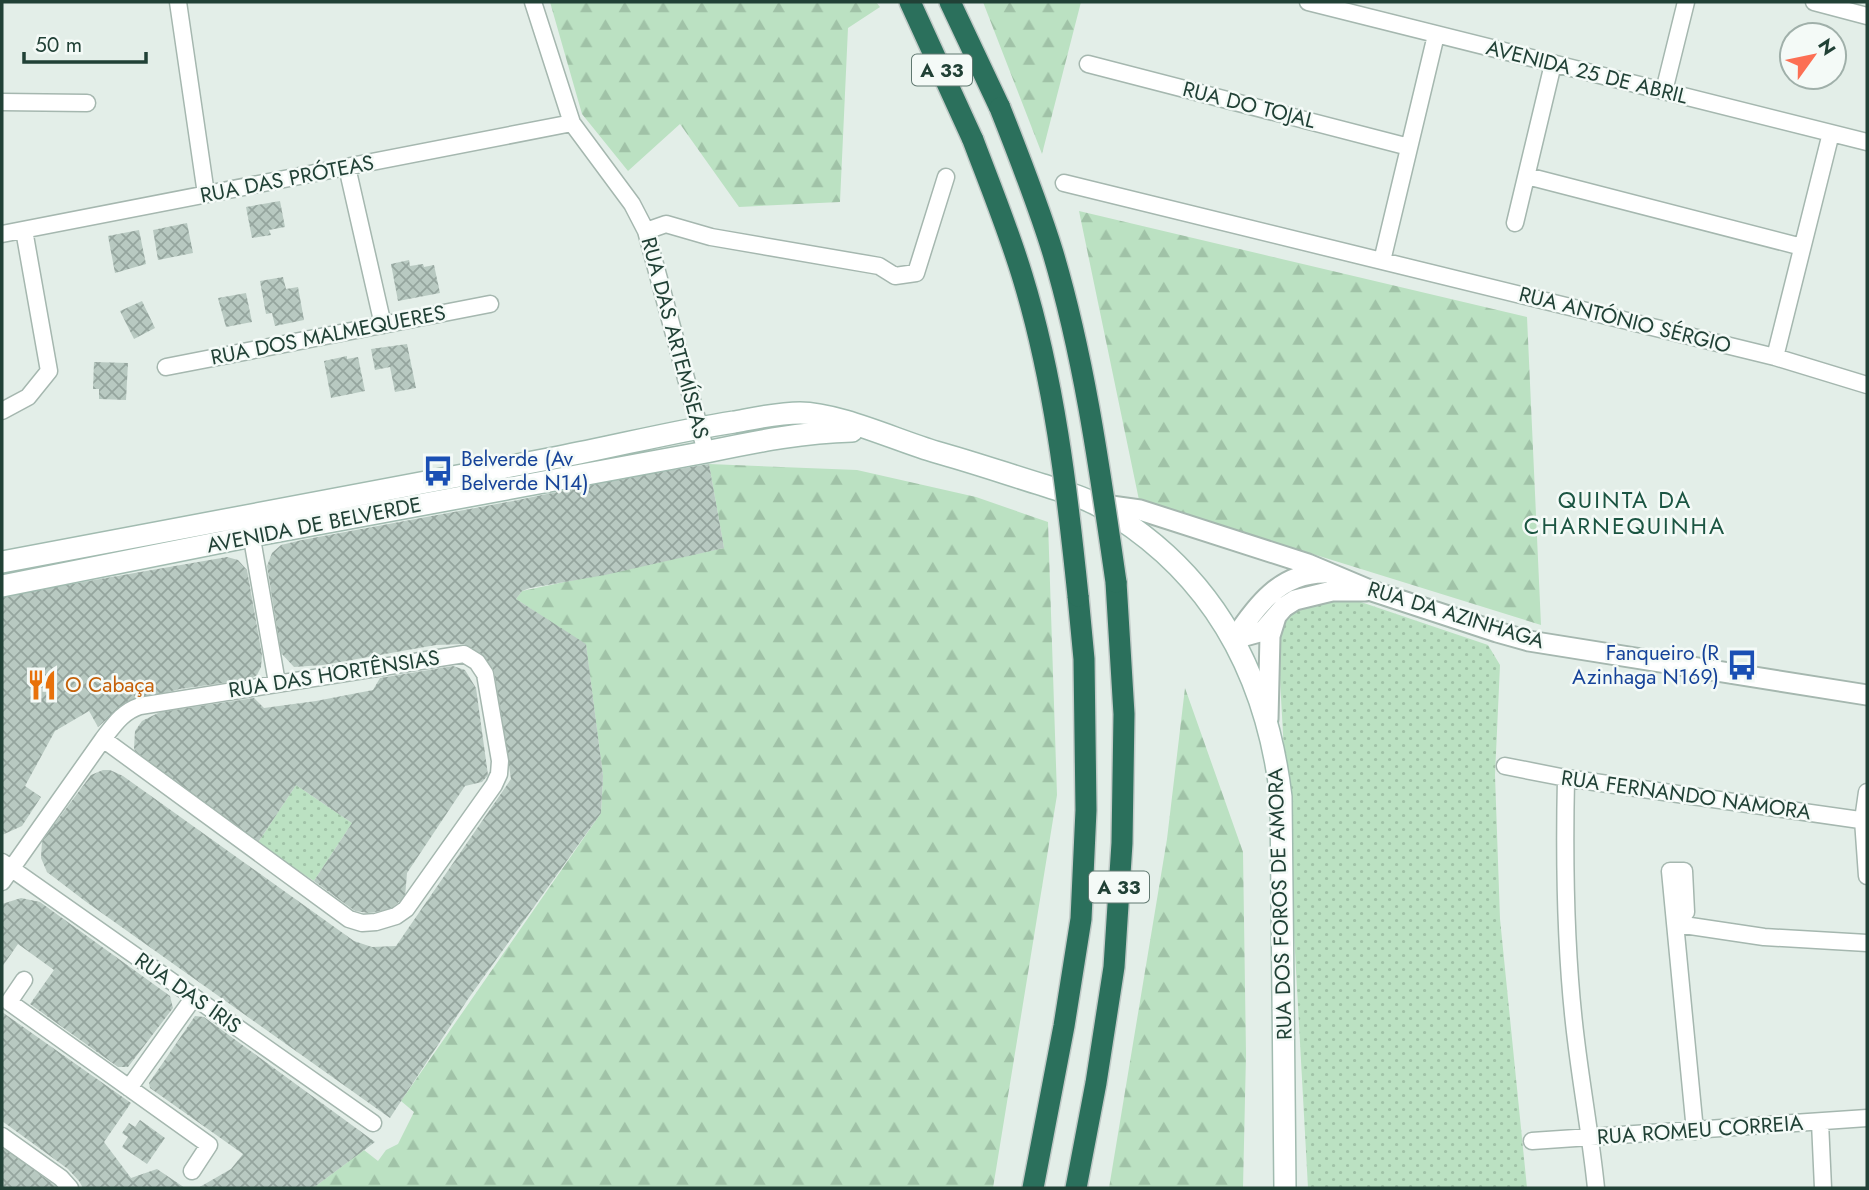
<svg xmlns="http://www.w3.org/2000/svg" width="1869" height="1190" font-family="Jost,sans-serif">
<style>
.grass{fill:url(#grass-dots)}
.forest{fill:url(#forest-firs)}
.building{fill:url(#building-cross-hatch)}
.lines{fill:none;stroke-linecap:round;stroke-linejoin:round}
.minor-casing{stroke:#a5b7af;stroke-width:19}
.tertiary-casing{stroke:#a5b7af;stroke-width:23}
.secondary-casing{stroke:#a1bbb0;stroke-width:24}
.motorway-casing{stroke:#c1cac7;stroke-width:24}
.minor{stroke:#fff;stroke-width:16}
.tertiary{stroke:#fff;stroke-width:19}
.secondary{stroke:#fff;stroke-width:21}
.motorway{stroke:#2b705c;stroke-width:21}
.motorway-bridge-casing{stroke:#c1cac7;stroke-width:24;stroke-linecap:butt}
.motorway-bridge{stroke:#2b705c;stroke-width:21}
.labels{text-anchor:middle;stroke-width:5;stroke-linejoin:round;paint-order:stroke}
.shield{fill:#f4faf7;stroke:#607870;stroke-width:2}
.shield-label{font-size:19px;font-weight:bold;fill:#214136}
.street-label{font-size:21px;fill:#214136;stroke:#f4faf7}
.transit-label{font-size:21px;fill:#164399;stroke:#f4faf7;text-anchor:start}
.food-label{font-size:21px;fill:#c56008;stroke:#f4faf7;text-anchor:start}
.neighbourhood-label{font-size:23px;letter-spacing:2px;fill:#1b5542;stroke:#f4faf7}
</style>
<defs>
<pattern id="grass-dots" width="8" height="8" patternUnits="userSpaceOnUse" patternTransform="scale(1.75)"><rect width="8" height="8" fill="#bbe1c2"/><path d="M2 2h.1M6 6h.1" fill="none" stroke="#a0c2a7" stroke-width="1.8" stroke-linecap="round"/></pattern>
<pattern id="forest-firs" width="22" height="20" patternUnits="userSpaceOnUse" patternTransform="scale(1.75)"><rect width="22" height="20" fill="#bbe1c2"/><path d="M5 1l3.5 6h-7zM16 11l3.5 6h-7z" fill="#a0c2a7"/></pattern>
<pattern id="building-cross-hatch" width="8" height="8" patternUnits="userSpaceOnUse" patternTransform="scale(1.75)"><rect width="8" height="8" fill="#b8c9c1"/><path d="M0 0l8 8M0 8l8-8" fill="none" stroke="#95a59e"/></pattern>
</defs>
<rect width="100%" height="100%" fill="#e3eee8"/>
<path class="grass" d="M 1352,599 L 1488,645 L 1500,665 L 1495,775 L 1500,919 L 1527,1188 L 1308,1188 L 1278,643 L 1281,626 L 1294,607 Z
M 296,785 L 352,823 L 314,881 L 257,844 Z"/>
<path class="forest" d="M 550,2 L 876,2 L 880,7 L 848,28 L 840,202 L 739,207 L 680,124 L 628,171 L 582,114 Z
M 983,2 L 1081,2 L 1042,154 Z
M 1079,211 L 1527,317 L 1541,625 L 1139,500 Z
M 709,464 L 857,470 L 976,497 L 1048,522 L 1057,795 L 993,1188 L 313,1188 L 364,1150 L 378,1161 L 386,1150 L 398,1144 L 414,1112 L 401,1101 L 601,813 L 603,776 L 586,645 L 516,599 L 522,591 L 724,548 Z
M 1185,688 L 1243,852 L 1246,1054 L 1243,1188 L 1109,1188 L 1167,839 Z"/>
<path class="building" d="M 280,201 L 285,227 L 269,230 L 271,235 L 252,238 L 246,207 Z
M 187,223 L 193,253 L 158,260 L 153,230 Z
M 139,230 L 146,264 L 115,273 L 108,236 Z
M 409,260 L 410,266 L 423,264 L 424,267 L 434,265 L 440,293 L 398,301 L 391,264 Z
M 283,277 L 286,289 L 298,287 L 304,320 L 275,326 L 272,313 L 266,314 L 260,281 Z
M 246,293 L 252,322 L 226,327 L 218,298 Z
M 142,301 L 155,328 L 134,339 L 120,311 Z
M 407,344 L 416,388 L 395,392 L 390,367 L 375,370 L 371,349 Z
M 347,356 L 347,359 L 358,357 L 365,391 L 331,398 L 324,361 Z
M 94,362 L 128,363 L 126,400 L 99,399 L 99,389 L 93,389 Z
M 709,464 L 724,548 L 605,575 L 530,588 L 522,591 L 516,599 L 586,644 L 603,776 L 601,813 L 468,999 L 390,1118 L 85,901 L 47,872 L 41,858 L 42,841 L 91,775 L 103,770 L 110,770 L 123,776 L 354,941 L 372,947 L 396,946 L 511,779 L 494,671 L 481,654 L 464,644 L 436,645 L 323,665 L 294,667 L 281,653 L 267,566 L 272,553 L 281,545 L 302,540 L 513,501 L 625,478 Z
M 227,557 L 238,560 L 247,570 L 262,655 L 261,667 L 257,675 L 251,679 L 180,689 L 127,702 L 98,727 L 89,711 L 55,731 L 25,786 L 41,797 L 22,826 L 2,835 L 2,596 Z
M 453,666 L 465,670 L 476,688 L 488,775 L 482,782 L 465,786 L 407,873 L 405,897 L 389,910 L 368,913 L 355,911 L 314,881 L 352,823 L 296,785 L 257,844 L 137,756 L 134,748 L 135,731 L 142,721 L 160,712 L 254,698 L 264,708 L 316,701 L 373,690 L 380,678 Z
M 21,898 L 40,902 L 170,996 L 173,1008 L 128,1067 L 118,1067 L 30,1004 L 54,970 L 18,944 L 2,967 L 2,904 Z
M 2,1012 L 131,1103 L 104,1142 L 131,1178 L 157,1169 L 185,1188 L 83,1188 L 79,1181 L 68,1169 L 2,1121 Z
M 195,1016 L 204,1017 L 375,1142 L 313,1188 L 198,1188 L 231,1169 L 243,1154 L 150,1088 L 149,1083 Z
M 140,1120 L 165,1138 L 147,1164 L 122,1147 L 128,1137 L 122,1133 L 129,1123 L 135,1127 Z
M 2,1147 L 21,1160 L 58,1188 L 2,1188 Z"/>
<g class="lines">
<g class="minor-casing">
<path id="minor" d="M 178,2 L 206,194
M 533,2 L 572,123 L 632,204 L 646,231 L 706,452
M 1308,2 L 1867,142
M 1814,2 L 1867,16
M 1088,64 L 1409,147
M 1664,91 L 1686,2
M 2,102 L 87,103
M 347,167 L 383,325
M 1527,176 L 1802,247
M 1064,183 L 1382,261 L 1436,35
M 1515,223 L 1553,64
M 646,231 L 666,224 L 711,237 L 879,266 L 895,276 L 916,273 L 946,177
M 2,234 L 572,123
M 1382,261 L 1775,357 L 1867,385
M 1775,357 L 1831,133
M 166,367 L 490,304
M 2,411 L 28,397 L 49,371 L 24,230
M 250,527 L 277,683
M 1505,766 L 1566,778 L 1867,821
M 1566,778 C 1564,866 1565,953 1576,1040 C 1582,1090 1591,1138 1596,1188
M 1867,792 L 1863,820 L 1867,876
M 2,862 L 373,1123
M 2,882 L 103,739 C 114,725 122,712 140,706 L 464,654 L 477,662 L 485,674 L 500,761 L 499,774 L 494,785 L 406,909 L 396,916 L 376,922 L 362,923 L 349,919 L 103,739
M 1677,924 L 1686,912 L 1684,871 L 1670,871 L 1695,1131
M 1677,924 L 1764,937 L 1867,943
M 24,980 L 9,1002 L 209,1145 L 192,1171
M 129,1088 L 194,997
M 1820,1122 L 1823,1188
M 2,1136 L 61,1178 L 70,1188
M 1532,1141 L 1867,1118"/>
</g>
<g class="tertiary-casing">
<path id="tertiary" d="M 1097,504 L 1140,510 L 1308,564 L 1372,591 L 1497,632 L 1529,641 L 1867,695
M 1234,639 L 1263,631 L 1284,607 L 1295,600 L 1332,591 L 1365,591
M 1234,639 C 1256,606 1280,573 1324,573
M 1268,719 L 1270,636 L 1276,617"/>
</g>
<g class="secondary-casing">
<path id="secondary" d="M 2,562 C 187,526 373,492 559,457 C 617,446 675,431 734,422 C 756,418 778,413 800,413 C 838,413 898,441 936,452 C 972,462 1007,474 1043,485 C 1061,491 1082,496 1099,506 C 1211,570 1266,671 1281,797 L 1285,1188
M 2,586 L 252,536 L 706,452 C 755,442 802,432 852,431"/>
</g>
<g class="motorway-casing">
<path id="motorway" d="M 910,2 L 973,140
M 950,2 L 1000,108
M 1033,1188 L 1064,1026 L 1081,919 L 1086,810 L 1084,659 L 1078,596
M 1076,1188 L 1096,1083 L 1114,967 L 1122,843 L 1124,714 L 1116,582"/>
</g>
<use href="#minor" class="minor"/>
<use href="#tertiary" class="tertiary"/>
<use href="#secondary" class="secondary"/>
<use href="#motorway" class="motorway"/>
<g class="motorway-bridge-casing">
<path id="motorway-bridge" d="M 1000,108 C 1019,156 1038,204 1053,253 C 1085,361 1100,472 1116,582
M 973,140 C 990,185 1008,229 1022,275 C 1054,379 1067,489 1078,596"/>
</g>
<use href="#motorway-bridge" class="motorway-bridge"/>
</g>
<defs>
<g id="bus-bare" transform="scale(2.415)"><path d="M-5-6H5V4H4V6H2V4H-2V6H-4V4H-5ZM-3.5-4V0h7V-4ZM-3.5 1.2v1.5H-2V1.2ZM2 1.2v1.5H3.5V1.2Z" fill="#1a4fb4" stroke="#f4faf7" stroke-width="2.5" paint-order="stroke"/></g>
<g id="restaurant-bare" transform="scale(2.415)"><path d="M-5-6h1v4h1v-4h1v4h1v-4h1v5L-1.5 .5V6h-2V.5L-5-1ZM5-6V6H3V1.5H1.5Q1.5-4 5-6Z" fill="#e8710a" stroke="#f4faf7" stroke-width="2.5" paint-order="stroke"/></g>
</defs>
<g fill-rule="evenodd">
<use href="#bus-bare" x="438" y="471"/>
<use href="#bus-bare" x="1742" y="665"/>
<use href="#restaurant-bare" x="42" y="685"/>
</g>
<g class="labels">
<g class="shield">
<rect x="912" y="54.5" width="60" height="31" rx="5"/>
<rect x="1089" y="871.5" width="60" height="31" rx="5"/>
</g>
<g class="shield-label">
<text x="942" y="77">A 33</text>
<text x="1119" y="894">A 33</text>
</g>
<g class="street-label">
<text transform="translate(1587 72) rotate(14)" y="7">AVENIDA 25 DE ABRIL</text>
<text transform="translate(1249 105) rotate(14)" y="7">RUA DO TOJAL</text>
<text transform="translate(287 179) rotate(-11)" y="7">RUA DAS PRÓTEAS</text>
<text transform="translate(1625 320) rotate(14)" y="7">RUA ANTÓNIO SÉRGIO</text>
<text transform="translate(328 335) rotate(-11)" y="7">RUA DOS MALMEQUERES</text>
<text transform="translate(675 338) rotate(75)" y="7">RUA DAS ARTEMÍSEAS</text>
<text transform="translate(314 525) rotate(-11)" y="7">AVENIDA DE BELVERDE</text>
<text transform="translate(1456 615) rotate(17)" y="7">RUA DA AZINHAGA</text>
<text transform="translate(334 674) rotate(-9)" y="7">RUA DAS HORTÊNSIAS</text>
<text transform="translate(1686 795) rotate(8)" y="7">RUA FERNANDO NAMORA</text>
<text transform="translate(1280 904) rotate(-92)" y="7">RUA DOS FOROS DE AMORA</text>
<text transform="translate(188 993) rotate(35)" y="7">RUA DAS ÍRIS</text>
<text transform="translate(1700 1130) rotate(-4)" y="7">RUA ROMEU CORREIA</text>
</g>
<g class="transit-label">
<text x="461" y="466">Belverde (Av<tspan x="461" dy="24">Belverde N14)</tspan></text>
<text x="1719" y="660" text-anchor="end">Fanqueiro (R<tspan x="1719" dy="24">Azinhaga N169)</tspan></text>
</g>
<g class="food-label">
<text x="65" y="692">O Cabaça</text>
</g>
<g class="neighbourhood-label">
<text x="1625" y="508">QUINTA DA<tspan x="1625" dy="26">CHARNEQUINHA</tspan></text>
</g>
</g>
<rect width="1869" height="1190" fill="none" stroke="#214136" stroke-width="7"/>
<g transform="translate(1813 56) rotate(57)"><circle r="33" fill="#f4faf7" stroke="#a0b0aa" stroke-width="2"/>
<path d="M0-5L12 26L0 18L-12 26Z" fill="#fc6f54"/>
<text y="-10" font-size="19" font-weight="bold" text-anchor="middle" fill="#214136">N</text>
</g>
<path d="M24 52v10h122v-10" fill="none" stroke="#214136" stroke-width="3.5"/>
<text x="35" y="52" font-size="21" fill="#214136" stroke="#f4faf7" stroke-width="5" paint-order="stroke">50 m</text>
</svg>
